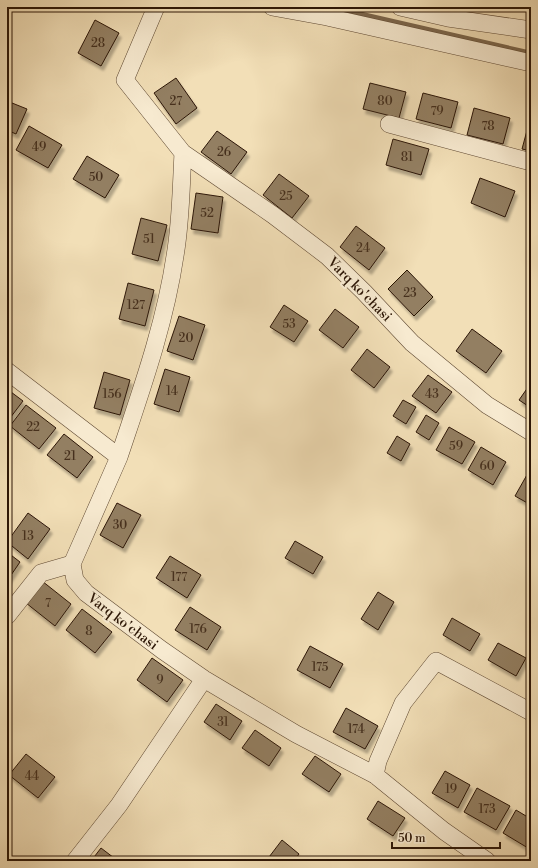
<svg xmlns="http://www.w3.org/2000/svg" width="538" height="868" font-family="'Libre Bodoni',serif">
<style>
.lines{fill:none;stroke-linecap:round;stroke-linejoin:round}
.stream{stroke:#7b664c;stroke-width:4.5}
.building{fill:#937f62;stroke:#2c1606;filter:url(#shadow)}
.minor-casing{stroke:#5e4832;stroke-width:18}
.minor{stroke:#f7ead0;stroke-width:17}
.labels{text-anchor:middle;stroke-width:4;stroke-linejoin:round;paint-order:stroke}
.number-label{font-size:12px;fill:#46301d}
.street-label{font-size:14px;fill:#2c1606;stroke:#f7ead0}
</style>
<defs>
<filter id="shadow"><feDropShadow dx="2.5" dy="4.5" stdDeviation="1" flood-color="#0004"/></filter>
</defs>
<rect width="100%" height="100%" fill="#f2dfb7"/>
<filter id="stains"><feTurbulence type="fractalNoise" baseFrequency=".005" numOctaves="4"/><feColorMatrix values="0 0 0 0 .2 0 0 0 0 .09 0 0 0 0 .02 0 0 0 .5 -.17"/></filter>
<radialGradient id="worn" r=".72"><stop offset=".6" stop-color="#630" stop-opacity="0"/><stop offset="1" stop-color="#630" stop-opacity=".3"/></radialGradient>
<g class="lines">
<path class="stream" d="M 331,7 L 531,53"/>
</g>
<path class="building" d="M 95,20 L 119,33 L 101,66 L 78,53 Z
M 176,78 L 197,108 L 176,124 L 154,93 Z
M 370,83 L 406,92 L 399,118 L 363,109 Z
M 423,93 L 458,102 L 451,128 L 416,119 Z
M 7,101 L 27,109 L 16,134 L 7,130 Z
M 474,108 L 510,118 L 503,144 L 467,135 Z
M 529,123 L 531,123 L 531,151 L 522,149 Z
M 29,126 L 62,145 L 48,168 L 16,150 Z
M 217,131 L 247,152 L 231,174 L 201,152 Z
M 393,139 L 429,149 L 421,175 L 386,165 Z
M 87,156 L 119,175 L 105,198 L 73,179 Z
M 279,174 L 309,196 L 292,218 L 263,195 Z
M 480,178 L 515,191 L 505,217 L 471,203 Z
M 196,193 L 223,197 L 218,233 L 191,229 Z
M 141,218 L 167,225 L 158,261 L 132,254 Z
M 356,226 L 385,248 L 369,270 L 340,247 Z
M 407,270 L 433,297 L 414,316 L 388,289 Z
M 128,283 L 154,290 L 145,326 L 119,319 Z
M 284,305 L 308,321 L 294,342 L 270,327 Z
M 335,309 L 359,327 L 343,348 L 319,330 Z
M 179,316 L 205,325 L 193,360 L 167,351 Z
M 472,329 L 502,351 L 486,373 L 456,351 Z
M 367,349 L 390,367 L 374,388 L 351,370 Z
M 165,369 L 190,377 L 179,412 L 154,404 Z
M 104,372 L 130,380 L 120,415 L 94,408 Z
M 428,375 L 452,392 L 436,413 L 412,396 Z
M 531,383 L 531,408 L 519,400 Z
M 7,389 L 23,401 L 7,422 Z
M 403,400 L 416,407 L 406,424 L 393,416 Z
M 26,405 L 56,428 L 39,449 L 10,426 Z
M 426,415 L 439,423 L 429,440 L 416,432 Z
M 449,427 L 475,442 L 462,464 L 436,450 Z
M 64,434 L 93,457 L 77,478 L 47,455 Z
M 397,436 L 410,444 L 401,461 L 387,453 Z
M 481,447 L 506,462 L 493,485 L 468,470 Z
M 528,473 L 531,475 L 531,505 L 515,496 Z
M 117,503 L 141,515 L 123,548 L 100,535 Z
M 28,513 L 50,529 L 28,559 L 7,542 Z
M 295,541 L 323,557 L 313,574 L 285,558 Z
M 7,552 L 20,562 L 7,581 Z
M 170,556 L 201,575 L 187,598 L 156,578 Z
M 42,581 L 71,604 L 55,626 L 26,603 Z
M 378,592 L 394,602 L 378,630 L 361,619 Z
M 190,607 L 221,627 L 207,650 L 175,630 Z
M 82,609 L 112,632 L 95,653 L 66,630 Z
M 452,618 L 480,634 L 470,651 L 443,635 Z
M 498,643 L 526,658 L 516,676 L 488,660 Z
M 310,646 L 343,664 L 330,688 L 297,670 Z
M 152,658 L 183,680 L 167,702 L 137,680 Z
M 216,704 L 242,721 L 230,740 L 204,722 Z
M 346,708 L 378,726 L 365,749 L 333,732 Z
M 255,730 L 281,748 L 269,766 L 242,748 Z
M 26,754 L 55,777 L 38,798 L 9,775 Z
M 315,756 L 341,774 L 329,792 L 302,774 Z
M 445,771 L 470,785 L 458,808 L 432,793 Z
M 477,788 L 510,806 L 496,830 L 464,812 Z
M 378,801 L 405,818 L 393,836 L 367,819 Z
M 516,810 L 531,819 L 531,843 L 528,848 L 503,833 Z
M 282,840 L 299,854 L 294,861 L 266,861 Z
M 101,848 L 118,861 L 91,861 Z"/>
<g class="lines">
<g class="minor-casing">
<path id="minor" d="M 272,7 L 327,17 L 531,63
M 400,7 L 448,18 L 531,30
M 389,124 L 531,162
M 183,153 L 273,215 L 327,256 L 364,292 L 412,343 L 487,405 L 531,432
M 7,371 L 119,457 L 72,564 L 75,580 L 86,593 L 162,650 L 204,679 L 296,734 L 375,775 L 444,831 L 487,861
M 119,457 C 141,391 165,324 175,256 C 181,222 181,187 183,153 L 125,80 L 156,7
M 7,616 L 41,573 L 72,564
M 375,775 L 378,761 L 403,703 L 436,661 L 531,712
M 75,861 L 119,805 L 204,679"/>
</g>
<use href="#minor" class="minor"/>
</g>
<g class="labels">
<g class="number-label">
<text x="98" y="47">28</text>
<text x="176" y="105">27</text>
<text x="385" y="105">80</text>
<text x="437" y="115">79</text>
<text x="488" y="130">78</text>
<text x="39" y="151">49</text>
<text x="224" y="156">26</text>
<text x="407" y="161">81</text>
<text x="96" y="181">50</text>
<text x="286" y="200">25</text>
<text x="207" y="217">52</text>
<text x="149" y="243">51</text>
<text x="363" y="252">24</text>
<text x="410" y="297">23</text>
<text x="136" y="309">127</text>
<text x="289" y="328">53</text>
<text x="186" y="342">20</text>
<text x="172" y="395">14</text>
<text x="112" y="398">156</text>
<text x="432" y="398">43</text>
<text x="33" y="431">22</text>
<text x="456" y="450">59</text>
<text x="70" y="460">21</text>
<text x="487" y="470">60</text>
<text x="120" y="529">30</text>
<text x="28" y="540">13</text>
<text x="179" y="581">177</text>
<text x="48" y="607">7</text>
<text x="198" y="633">176</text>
<text x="89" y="635">8</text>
<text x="320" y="671">175</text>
<text x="160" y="684">9</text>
<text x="223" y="726">31</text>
<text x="356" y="733">174</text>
<text x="32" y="780">44</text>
<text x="451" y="793">19</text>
<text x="487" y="813">173</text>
</g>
<g class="street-label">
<text transform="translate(360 289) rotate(45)" y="5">Varq ko'chasi</text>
<text transform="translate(123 621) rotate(37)" y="5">Varq ko'chasi</text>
</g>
</g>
<rect width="538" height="868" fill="none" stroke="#f2dfb7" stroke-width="24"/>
<rect x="8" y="8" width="522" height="852" fill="none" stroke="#2c1606" stroke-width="2"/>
<rect x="12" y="12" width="514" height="844" fill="none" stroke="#2c1606"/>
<path d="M392 842v6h108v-6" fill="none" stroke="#2c1606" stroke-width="2"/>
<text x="398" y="842" font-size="12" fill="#2c1606" stroke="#f7ead0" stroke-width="3" paint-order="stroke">50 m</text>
<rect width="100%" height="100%" filter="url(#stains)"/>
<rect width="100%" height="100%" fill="url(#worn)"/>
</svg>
